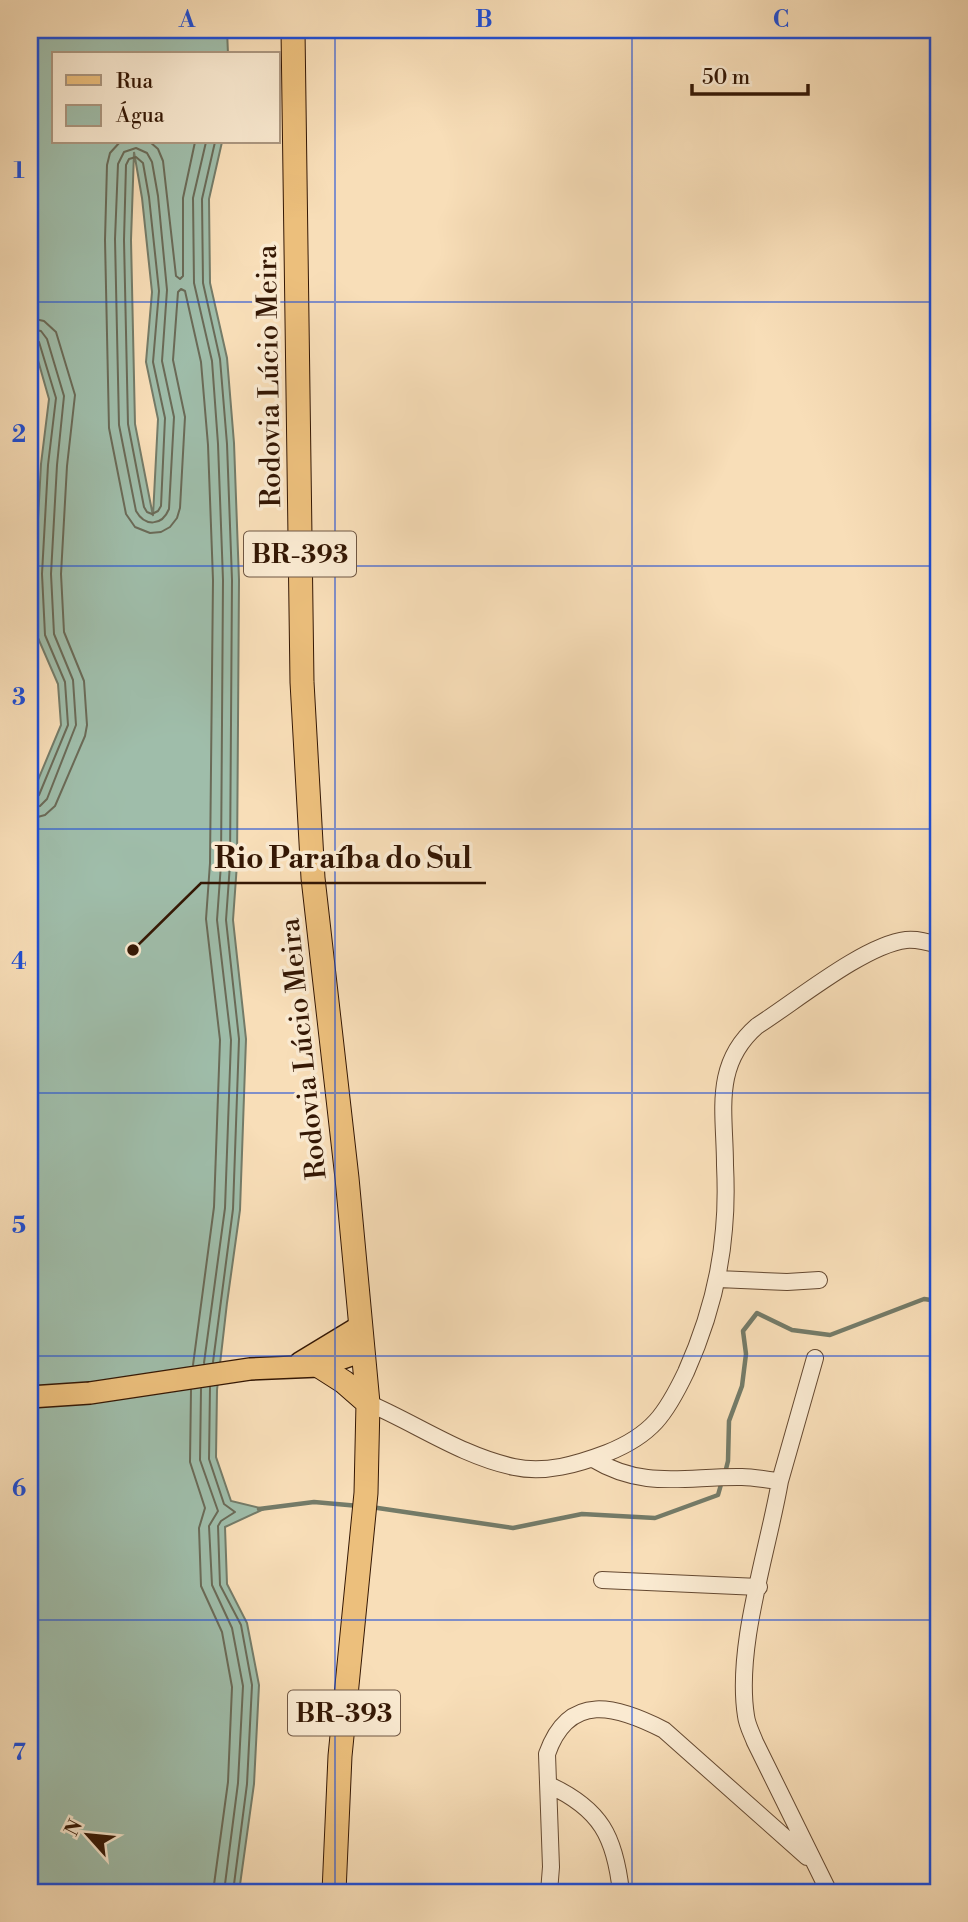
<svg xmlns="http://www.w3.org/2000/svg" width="968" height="1922" font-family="'Libre Bodoni',serif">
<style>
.water{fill:#9fbdaa;stroke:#747b68;stroke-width:2;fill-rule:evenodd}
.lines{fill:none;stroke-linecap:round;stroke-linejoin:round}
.shore{stroke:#6a6a57;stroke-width:2}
.stream{stroke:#747b68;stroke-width:4.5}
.minor-casing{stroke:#654931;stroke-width:18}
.major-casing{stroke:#341704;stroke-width:24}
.highway-casing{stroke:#341704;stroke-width:25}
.minor{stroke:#faead1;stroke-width:16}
.major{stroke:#ecbf7c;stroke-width:21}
.highway{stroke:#ecbf7c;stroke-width:23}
.grid{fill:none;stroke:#1d4ed8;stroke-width:2;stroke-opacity:0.55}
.labels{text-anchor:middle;stroke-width:7;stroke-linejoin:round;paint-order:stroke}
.shield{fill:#faead1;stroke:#6f5642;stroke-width:2}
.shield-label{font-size:26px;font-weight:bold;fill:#341704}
.street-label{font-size:28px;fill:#341704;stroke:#faead1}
.leader{fill:none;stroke:#341704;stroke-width:2.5}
.callout-dot{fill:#341704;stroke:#faead1;stroke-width:2.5}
.callout-label{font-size:30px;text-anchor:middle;font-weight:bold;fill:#341704;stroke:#faead1;stroke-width:7;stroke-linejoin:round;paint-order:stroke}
.neatline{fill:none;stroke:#1d4ed8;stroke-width:2.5}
.grid-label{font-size:23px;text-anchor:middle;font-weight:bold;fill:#1d4ed8}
</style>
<rect width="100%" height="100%" fill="#f8deb8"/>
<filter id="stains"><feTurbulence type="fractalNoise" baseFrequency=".00286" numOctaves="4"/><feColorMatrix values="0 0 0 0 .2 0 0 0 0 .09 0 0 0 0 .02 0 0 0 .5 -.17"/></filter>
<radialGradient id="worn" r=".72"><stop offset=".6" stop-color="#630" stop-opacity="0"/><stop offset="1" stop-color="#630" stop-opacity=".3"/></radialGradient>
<path class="water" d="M 30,30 L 227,30 L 228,54 L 54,54 L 54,142 L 222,142 L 209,199 L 210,283 L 227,358 L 234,443 L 239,580 L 237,864 L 233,920 L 246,1039 L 240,1210 L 227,1303 L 217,1390 L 216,1457 L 231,1501 L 264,1509 L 225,1527 L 227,1584 L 247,1623 L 259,1685 L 254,1784 L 239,1892 L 30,1892 L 30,799 L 61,725 L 58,684 L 38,638 L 35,574 L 41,464 L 49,399 L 30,332 ZM 134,152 L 142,198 L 152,292 L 146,362 L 158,419 L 153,516 L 135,424 L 131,240 Z"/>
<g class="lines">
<path class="shore" d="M 120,142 L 110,153 L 107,165 L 105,240 L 109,428 L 126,514 L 135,527 L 150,533 L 161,532 L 170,527 L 177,518 L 180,508 L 185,417 L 173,360 L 178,292 L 181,289 L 185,291 L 201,362 L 208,445 L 213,580 L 210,863 L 206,919 L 220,1040 L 214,1207 L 193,1365
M 150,142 L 158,149 L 163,161 L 176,276 L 180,279 L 183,276 L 183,198 L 195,142
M 136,148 L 147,153 L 152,162 L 158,196 L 167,290 L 162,361 L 174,417 L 169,509 C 162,526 145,527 136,511 L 119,425 L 115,239 L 118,164 L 124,152 Z
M 136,157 L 143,163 L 149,197 L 159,291 L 153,362 L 165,418 L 161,506 L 158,511 L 152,514 L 147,512 L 144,507 L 128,424 L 124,240 L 126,165 L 129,159 Z
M 30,318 L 44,321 L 56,332 L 75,395 L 67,466 L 61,574 L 64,632 L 84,681 L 87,725 L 85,736 L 55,806 L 45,815 L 30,819
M 30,329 L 41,331 L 47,339 L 64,396 L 57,465 L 51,574 L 54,634 L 73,680 L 76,725 L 47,799 L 40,806 L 30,808
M 30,337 L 35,338 L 39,342 L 56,398 L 48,465 L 42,574 L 45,635 L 65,682 L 68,725 L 39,795 L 35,799 L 30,800
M 213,1362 L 233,1209 L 239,1039 L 226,920 L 230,864 L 232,580 L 227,444 L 220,359 L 203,283 L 202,199 L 215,142
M 204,1363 L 225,1208 L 231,1040 L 217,920 L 221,864 L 223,580 L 218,444 L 212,361 L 194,283 L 193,198 L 206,142
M 210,1387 L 209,1459 L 224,1504 L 235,1512 L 221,1521 L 218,1526 L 220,1585 L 241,1625 L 252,1685 L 247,1784 L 233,1892
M 201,1389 L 200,1460 L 218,1511 L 209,1526 L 212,1585 L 232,1628 L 243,1686 L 238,1783 L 224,1892
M 191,1390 L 190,1462 L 205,1508 L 199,1528 L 201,1586 L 222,1632 L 232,1687 L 228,1782 L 213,1892"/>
<path class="stream" d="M 725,1473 L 728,1461 L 729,1421 L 742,1386 L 746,1354 L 743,1331 L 757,1313 L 792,1330 L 830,1335 L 924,1299 L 938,1301
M 371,1507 L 513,1528 L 582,1514 L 655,1518 L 718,1495 L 722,1481
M 259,1509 L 314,1502 L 359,1506"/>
<g class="minor-casing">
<path id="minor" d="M 718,1279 L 787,1282 L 819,1280
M 368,1403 C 417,1424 462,1456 514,1467 C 545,1474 578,1464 607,1453 C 652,1435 666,1414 686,1372 C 707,1325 720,1280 724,1229 C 726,1208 726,1186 725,1165 C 725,1113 712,1065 757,1026 C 795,1002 864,945 906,940 C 918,939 928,942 938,945
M 593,1459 C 644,1490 686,1476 742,1477 C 754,1477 767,1480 780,1481 C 768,1551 735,1647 746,1716 C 747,1725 752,1734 755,1742 L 829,1892
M 780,1481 L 815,1358
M 602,1580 L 759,1587
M 549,1785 C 601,1809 615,1837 621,1892
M 549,1892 L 551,1867 L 547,1754 C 569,1691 617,1706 664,1730 L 807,1857"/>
</g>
<g class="major-casing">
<path id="major" d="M 300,1363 L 361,1326
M 30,1397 L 90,1393 L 250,1369 L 319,1366 L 363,1351"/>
</g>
<g class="highway-casing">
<path id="highway" d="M 293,30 L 302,682 L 313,878 L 347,1178 L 368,1403 L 366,1493 L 340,1756 L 334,1892
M 319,1366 L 344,1382 L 368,1403"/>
</g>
<use href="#minor" class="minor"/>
<use href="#major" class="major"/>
<use href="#highway" class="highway"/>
</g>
<path class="grid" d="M 335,30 L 335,1892M 632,30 L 632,1892M 30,302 L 938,302M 30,566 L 938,566M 30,829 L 938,829M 30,1093 L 938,1093M 30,1356 L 938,1356M 30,1620 L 938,1620"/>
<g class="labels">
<g class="shield">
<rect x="244" y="531.5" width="112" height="45" rx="5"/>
<rect x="288" y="1690.5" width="112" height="45" rx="5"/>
</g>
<g class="shield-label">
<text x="300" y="563">BR-393</text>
<text x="344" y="1722">BR-393</text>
</g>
<g class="street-label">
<text transform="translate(268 376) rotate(-91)" y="10">Rodovia Lúcio Meira</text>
<text transform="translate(302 1049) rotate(-96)" y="10">Rodovia Lúcio Meira</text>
</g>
</g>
<path class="leader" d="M133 950L201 883H486"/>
<circle class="callout-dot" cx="133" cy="950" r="7"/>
<g class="callout-label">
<text x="343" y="868">Rio Paraíba do Sul</text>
</g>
<rect width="968" height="1922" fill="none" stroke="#f8deb8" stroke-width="77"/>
<rect x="52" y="52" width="228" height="91" fill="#faead1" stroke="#ab967f" stroke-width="2"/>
<rect x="66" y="75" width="35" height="10" fill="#ecbf7c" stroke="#ab967f" stroke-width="2"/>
<text x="116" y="88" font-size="21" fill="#341704">Rua</text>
<rect x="66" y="105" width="35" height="21" fill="#9fbdaa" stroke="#ab967f" stroke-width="2"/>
<text x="116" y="122" font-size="21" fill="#341704">Água</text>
<g transform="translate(88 1835) rotate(297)" stroke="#faead1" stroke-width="5" paint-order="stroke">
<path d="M0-5L12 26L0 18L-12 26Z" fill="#341704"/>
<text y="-10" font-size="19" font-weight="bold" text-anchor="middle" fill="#341704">N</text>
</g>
<path d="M692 84v10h116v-10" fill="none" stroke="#341704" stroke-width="3.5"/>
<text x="702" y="84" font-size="21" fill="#341704" stroke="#faead1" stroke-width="5" paint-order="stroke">50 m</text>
<rect x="38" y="38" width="892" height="1846" class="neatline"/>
<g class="grid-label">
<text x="187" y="27">A</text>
<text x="484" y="27">B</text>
<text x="781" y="27">C</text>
<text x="19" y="178">1</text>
<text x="19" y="442">2</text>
<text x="19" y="705">3</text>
<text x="19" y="969">4</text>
<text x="19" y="1233">5</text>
<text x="19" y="1496">6</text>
<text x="19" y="1760">7</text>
</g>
<rect width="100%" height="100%" filter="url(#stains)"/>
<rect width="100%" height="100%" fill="url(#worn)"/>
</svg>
